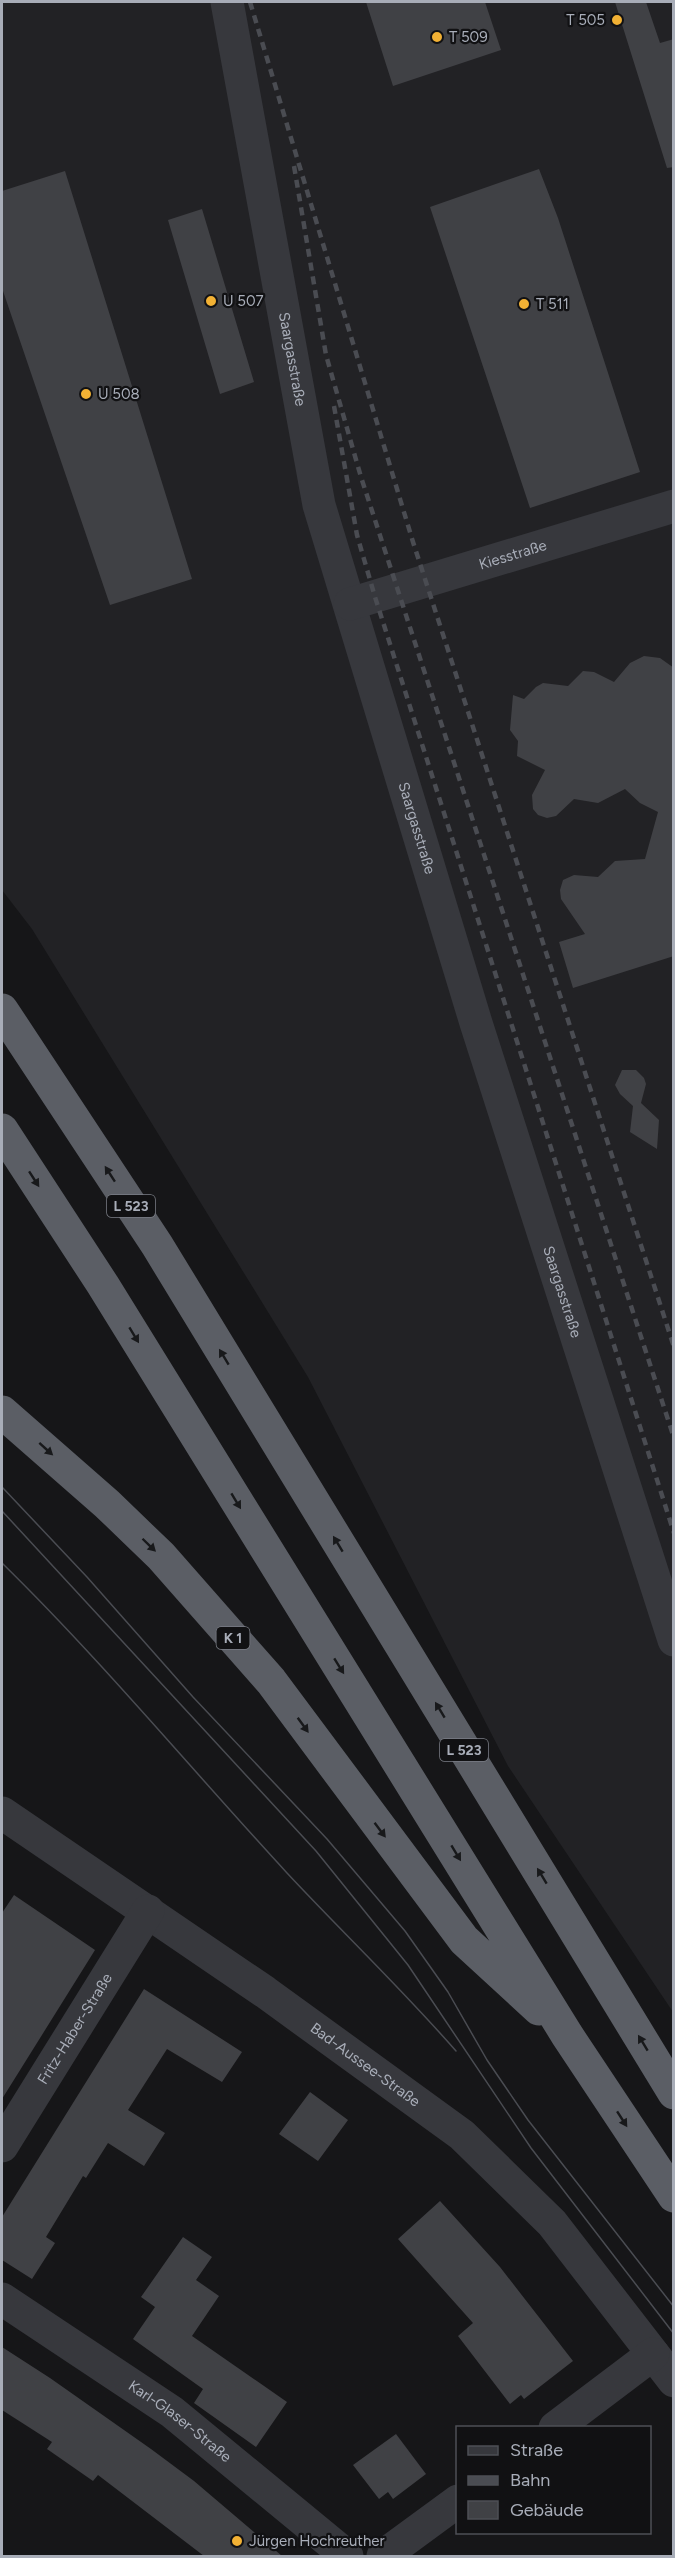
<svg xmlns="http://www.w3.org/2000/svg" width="675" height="2558" font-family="Figtree,sans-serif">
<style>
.built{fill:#222225}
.building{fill:#404145}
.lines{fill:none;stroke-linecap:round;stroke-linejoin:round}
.minor{stroke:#37383d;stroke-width:33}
.trunk{stroke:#5b5e65;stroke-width:33}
.tram{stroke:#4a4c52;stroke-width:1.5}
.rail{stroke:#4a4c52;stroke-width:4.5;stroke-dasharray:8 6;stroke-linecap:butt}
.oneway{fill:#18191b}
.poi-dot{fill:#f2b134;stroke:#111113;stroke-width:2}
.labels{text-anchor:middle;stroke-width:4.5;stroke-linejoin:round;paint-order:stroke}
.shield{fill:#111113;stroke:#7b7e86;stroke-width:1.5}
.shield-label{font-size:14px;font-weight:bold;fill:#a8adb8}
.poi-label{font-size:15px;fill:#a8adb8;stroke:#111113;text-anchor:start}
.street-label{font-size:15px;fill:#a8adb8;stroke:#111113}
</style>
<rect width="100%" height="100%" fill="#161618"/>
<path class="built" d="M 2,2 L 673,2 L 673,2012 L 508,1766 L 308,1377 L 32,929 L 2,890 Z"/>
<path class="building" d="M 366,2 L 485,2 L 501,50 L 393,86 Z
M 615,2 L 646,2 L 660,43 L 674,39 L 674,167 L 667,168 Z
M 539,169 L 558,218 L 640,472 L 530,508 L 430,207 Z
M 65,171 L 192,579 L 110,605 L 2,288 L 2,191 Z
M 202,209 L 254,382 L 220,394 L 168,220 Z
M 644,656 L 660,658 L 674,668 L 674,956 L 573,988 L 559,942 L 585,934 L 561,899 L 560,890 L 563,880 L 574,875 L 598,877 L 615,861 L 645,859 L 658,812 L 640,803 L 625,789 L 598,803 L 574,799 L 556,816 L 547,818 L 538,815 L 533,809 L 532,795 L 545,770 L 517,756 L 518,741 L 510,730 L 513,695 L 524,699 L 536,687 L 543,683 L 568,686 L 583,671 L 594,672 L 614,682 L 630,663 Z
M 622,1070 L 636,1070 L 644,1078 L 646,1084 L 641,1103 L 659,1120 L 657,1149 L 630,1132 L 633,1106 L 620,1094 L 615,1085 Z
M 14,1895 L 95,1950 L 2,2099 L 2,1913 Z
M 144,1989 L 242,2052 L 222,2082 L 167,2049 L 128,2110 L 165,2133 L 144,2166 L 108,2143 L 86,2178 L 83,2176 L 46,2237 L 55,2243 L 32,2279 L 2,2260 L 2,2217 Z
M 310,2092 L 348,2120 L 318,2161 L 279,2134 Z
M 440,2201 L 500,2267 L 573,2361 L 524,2399 L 521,2395 L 510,2404 L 458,2336 L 473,2323 L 398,2239 Z
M 183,2237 L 212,2257 L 196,2280 L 219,2296 L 192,2336 L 287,2402 L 256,2447 L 194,2403 L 203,2389 L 133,2339 L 155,2307 L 141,2297 Z
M 2,2347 L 50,2378 L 151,2449 L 194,2481 L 282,2556 L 204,2556 L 98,2475 L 93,2481 L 47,2449 L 52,2442 L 2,2410 Z
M 396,2434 L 426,2474 L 393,2499 L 388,2492 L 379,2499 L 353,2465 Z"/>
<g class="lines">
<g class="minor">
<path id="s1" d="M 227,2 L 319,505 L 476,1023 L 674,1640"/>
<path id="s2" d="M 350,604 L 674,506"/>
<path id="s3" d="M 2,1813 L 265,1992 L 462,2135 L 552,2223 L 674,2381"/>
<path id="s4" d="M 2,2146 L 148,1911"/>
<path id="s5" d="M 2,2299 L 172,2412 L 347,2556"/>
<path d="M 555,2428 L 653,2354"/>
<path d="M 383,2556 L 458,2501"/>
</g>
<path class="trunk" d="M 2,1010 L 157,1245 L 674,2093
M 2,1130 L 103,1285 L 567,2035 L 674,2196
M 2,1412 L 107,1504 L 161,1556 L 271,1681 L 464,1940 L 539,2009"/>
<path class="tram" d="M 2,1487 L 87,1577 L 193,1697 L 327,1839 L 405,1931 L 448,1992 L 487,2060 L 528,2120 L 674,2307
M 2,1511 L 316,1851 L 408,1965 L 531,2148 L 674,2334
M 2,1563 C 102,1661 192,1770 287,1873 C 343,1933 402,1989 456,2051"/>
<path class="rail" d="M 250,2 L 413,542 L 674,1347
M 294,166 L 326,355 L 361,477 L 674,1438
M 334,406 L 357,535 L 375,597 L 674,1533"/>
</g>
<defs><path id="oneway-solid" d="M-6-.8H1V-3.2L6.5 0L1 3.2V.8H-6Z" transform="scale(1.5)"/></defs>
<g class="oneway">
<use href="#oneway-solid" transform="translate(110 1174) rotate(-123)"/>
<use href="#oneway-solid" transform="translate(34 1179) rotate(57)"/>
<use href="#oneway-solid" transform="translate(134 1335) rotate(59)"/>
<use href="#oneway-solid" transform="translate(224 1357) rotate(-121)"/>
<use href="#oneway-solid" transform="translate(46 1449) rotate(42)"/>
<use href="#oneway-solid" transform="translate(236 1501) rotate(59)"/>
<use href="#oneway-solid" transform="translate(338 1544) rotate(-121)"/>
<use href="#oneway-solid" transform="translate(149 1545) rotate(44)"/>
<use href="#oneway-solid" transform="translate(339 1666) rotate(58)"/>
<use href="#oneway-solid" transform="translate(440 1710) rotate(-121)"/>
<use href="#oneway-solid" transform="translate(303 1725) rotate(54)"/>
<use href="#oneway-solid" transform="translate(380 1830) rotate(53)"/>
<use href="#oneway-solid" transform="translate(456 1853) rotate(59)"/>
<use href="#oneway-solid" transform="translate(542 1876) rotate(-121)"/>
<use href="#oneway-solid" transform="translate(643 2043) rotate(-121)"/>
<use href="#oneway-solid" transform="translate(622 2119) rotate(57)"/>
</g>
<g class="poi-dot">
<circle cx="617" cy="20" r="6"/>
<circle cx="437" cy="37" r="6"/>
<circle cx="211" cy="301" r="6"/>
<circle cx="524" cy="304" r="6"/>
<circle cx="86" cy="394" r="6"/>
<circle cx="237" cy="2541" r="6"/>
</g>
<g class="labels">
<g class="shield">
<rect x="107" y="1195" width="48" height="22" rx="4.5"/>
<rect x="216.5" y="1627" width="33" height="22" rx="4.5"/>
<rect x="440" y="1739" width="48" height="22" rx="4.5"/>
</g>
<g class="shield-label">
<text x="131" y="1211">L 523</text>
<text x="233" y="1643">K 1</text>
<text x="464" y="1755">L 523</text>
</g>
<g class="poi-label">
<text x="605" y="25" text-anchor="end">T 505</text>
<text x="449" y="42">T 509</text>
<text x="223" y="306">U 507</text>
<text x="536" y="309">T 511</text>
<text x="98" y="399">U 508</text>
<text x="249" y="2546">Jürgen Hochreuther</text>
</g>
<g class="street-label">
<text dy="5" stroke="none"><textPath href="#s1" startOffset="363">Saargasstraße</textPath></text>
<text dy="5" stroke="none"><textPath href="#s2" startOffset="170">Kiesstraße</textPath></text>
<text dy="5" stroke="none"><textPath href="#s1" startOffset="849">Saargasstraße</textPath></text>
<text dy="5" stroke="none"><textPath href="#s1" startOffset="1335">Saargasstraße</textPath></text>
<text dy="5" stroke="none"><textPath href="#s4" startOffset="138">Fritz-Haber-Straße</textPath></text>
<text dy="5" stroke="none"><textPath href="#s3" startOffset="442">Bad-Aussee-Straße</textPath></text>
<text dy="5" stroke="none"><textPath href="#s5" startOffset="216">Karl-Glaser-Straße</textPath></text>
</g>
</g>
<rect width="675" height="2558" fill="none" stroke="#a8adb8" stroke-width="6"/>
<rect x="456" y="2426" width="195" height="108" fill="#111113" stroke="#4d4f55" stroke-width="1.5"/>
<rect x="468" y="2446" width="30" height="9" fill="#37383d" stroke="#4d4f55" stroke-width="1.5"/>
<text x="510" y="2456" font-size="18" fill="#a8adb8">Straße</text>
<rect x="468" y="2476" width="30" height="9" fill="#4a4c52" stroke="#4d4f55" stroke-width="1.5"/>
<text x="510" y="2486" font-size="18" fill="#a8adb8">Bahn</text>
<rect x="468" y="2501" width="30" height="18" fill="#404145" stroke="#4d4f55" stroke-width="1.5"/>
<text x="510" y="2516" font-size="18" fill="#a8adb8">Gebäude</text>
</svg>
